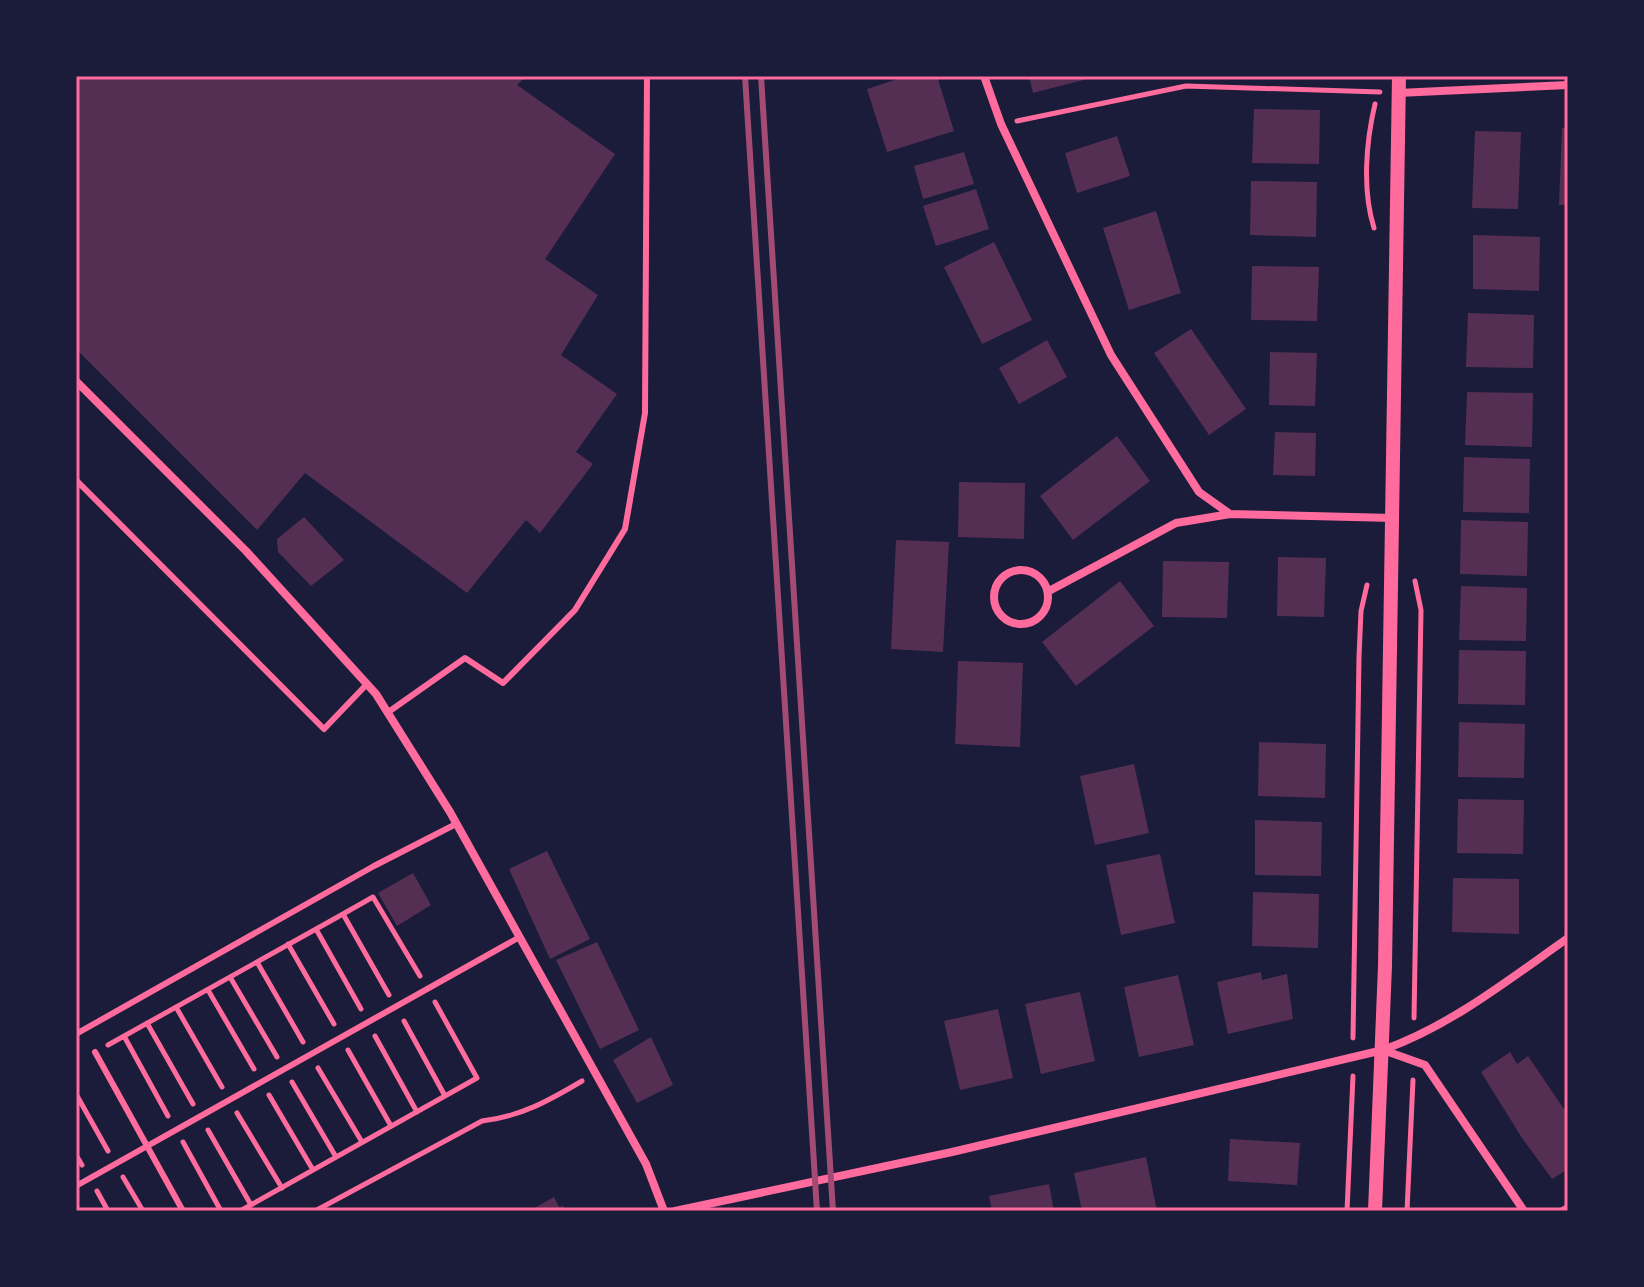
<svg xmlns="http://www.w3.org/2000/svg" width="1644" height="1287" font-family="'DejaVu Sans',sans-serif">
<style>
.building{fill:#542f53}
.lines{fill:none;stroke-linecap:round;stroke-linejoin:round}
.path{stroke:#ff6b9d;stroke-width:5}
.service{stroke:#ff6b9d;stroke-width:6}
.minor{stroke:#ff6b9d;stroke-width:8}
.tertiary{stroke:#ff6b9d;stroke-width:14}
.rail{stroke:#a44b75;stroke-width:6}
.neatline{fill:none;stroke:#ff6b9d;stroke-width:3}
</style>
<rect width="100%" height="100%" fill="#1b1b3a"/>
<path class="building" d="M 76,76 L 526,76 L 517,85 L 615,154 L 545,259 L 598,295 L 561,355 L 617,394 L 576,452 L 593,464 L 540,533 L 526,520 L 467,593 L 305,473 L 257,530 L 76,349 Z
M 907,76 L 937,76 L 954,131 L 887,152 L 867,89 Z
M 1029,76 L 1086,76 L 1087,79 L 1033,93 Z
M 1254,109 L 1320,110 L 1319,164 L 1252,163 Z
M 1562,128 L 1568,128 L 1568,205 L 1559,205 Z
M 1475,131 L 1521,132 L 1518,209 L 1472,208 Z
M 1117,136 L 1130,176 L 1077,193 L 1065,153 Z
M 964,152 L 974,184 L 923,199 L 914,166 Z
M 1251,181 L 1317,182 L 1316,237 L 1250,235 Z
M 976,189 L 989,229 L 936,246 L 923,206 Z
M 1156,211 L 1181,293 L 1129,310 L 1103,228 Z
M 1473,235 L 1540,237 L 1539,291 L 1473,289 Z
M 994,242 L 1032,320 L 982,344 L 944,267 Z
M 1252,266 L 1319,267 L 1317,321 L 1251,320 Z
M 1468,313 L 1534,315 L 1533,368 L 1466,367 Z
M 1191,329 L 1246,409 L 1209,435 L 1154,353 Z
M 1047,340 L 1067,377 L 1019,404 L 999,368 Z
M 1270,352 L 1317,353 L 1315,406 L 1269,405 Z
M 1467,392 L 1533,393 L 1532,447 L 1465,445 Z
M 1275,432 L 1316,433 L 1315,476 L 1273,475 Z
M 1117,436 L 1150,481 L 1073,540 L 1040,496 Z
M 1464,457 L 1530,459 L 1529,513 L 1463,512 Z
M 959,482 L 1025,483 L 1024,539 L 958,537 Z
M 304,517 L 344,560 L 311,586 L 278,552 L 277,539 Z
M 1461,520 L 1528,522 L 1527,576 L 1460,574 Z
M 896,540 L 949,542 L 943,652 L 891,649 Z
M 1278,557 L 1326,558 L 1324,617 L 1277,616 Z
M 1163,561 L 1229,562 L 1227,618 L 1162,617 Z
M 1120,581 L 1154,626 L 1076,686 L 1042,642 Z
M 1461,586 L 1527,588 L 1526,641 L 1459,640 Z
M 1459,650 L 1526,651 L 1525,705 L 1458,704 Z
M 958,661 L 1023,663 L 1020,747 L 955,744 Z
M 1459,722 L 1525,724 L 1524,778 L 1458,777 Z
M 1259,742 L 1326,744 L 1325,798 L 1258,796 Z
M 1134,764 L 1149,833 L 1095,845 L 1080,776 Z
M 1458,799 L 1524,800 L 1523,854 L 1457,853 Z
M 1255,820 L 1322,822 L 1321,876 L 1255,875 Z
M 547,851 L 590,939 L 550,959 L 509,869 Z
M 1160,854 L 1175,923 L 1121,935 L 1106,865 Z
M 413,873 L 431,905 L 397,926 L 378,893 Z
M 1453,878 L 1519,879 L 1519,934 L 1452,932 Z
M 1253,892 L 1319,894 L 1318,948 L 1252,946 Z
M 597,942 L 639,1030 L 600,1049 L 556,960 Z
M 1261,972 L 1262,980 L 1287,974 L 1293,1019 L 1228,1034 L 1217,982 Z
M 1178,975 L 1194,1045 L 1139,1057 L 1124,987 Z
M 1080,992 L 1095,1061 L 1041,1074 L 1025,1004 Z
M 998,1009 L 1013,1078 L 960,1090 L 944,1021 Z
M 651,1037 L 673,1085 L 637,1103 L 613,1060 Z
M 1510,1052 L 1517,1064 L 1528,1056 L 1564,1109 L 1566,1108 L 1568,1110 L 1568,1169 L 1552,1179 L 1522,1138 L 1481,1072 Z
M 1230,1139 L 1300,1143 L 1297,1185 L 1228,1181 Z
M 1146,1157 L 1157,1211 L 1082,1211 L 1074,1173 Z
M 1049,1184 L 1054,1211 L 992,1211 L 989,1196 Z
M 554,1197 L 559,1207 L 563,1206 L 565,1211 L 529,1211 Z"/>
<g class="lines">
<path class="path" d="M 1017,121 L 1186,86 L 1380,92
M 1374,228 C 1362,190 1366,142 1375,104
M 343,914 L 373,897 L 420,976
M 316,929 L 361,1009
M 288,944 L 334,1024
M 257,962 L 303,1042
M 230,977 L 277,1057
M 208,990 L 254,1069
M 435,1002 L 477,1078 L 445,1096
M 176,1007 L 222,1087
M 1414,1018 L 1421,610 L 1415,581
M 147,1023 L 193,1104
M 124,1036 L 168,1116
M 375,1036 L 417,1112
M 1353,1038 L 1359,657 L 1361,611 L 1367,585
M 108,1045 L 343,914 L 389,995
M 348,1050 L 391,1126
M 318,1068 L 362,1142
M 292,1082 L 336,1157
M 76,1094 L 108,1151
M 269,1095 L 313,1170
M 237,1113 L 282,1188
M 208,1130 L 251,1205
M 183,1142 L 221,1211
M 76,1155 L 82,1165
M 123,1177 L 143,1211
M 97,1191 L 108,1211
M 240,1211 L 445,1096 L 404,1021
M 315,1211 L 482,1121 C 520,1117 550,1100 582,1081
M 1347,1211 L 1353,1076
M 1407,1211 L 1413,1080"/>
<path class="service" d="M 76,480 L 324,729 L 367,684
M 387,713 L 465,658 L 503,683 L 575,610 L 625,529 L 645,413 L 647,76
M 76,1034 L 374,866 L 456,824
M 95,1052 L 183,1211
M 76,1186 L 518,938"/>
<path class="minor" d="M 984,76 L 1001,124 L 1111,355 L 1199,492 L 1230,514
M 1398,93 L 1568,85
M 76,381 L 246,551 L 376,694 L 450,812 L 646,1164 L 664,1211
M994 597a27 27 0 1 1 54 0a27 27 0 1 1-54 0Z
M 1049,591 L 1176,523 L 1230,514 L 1393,518
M 1383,1050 L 1425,1065 L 1524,1211
M 675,1211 L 952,1152 L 1383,1050 C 1452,1025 1508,980 1568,938
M 1563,1211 L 1568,1208"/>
<path class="tertiary" d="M 1375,1211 L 1385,966 L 1399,76"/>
<path class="rail" d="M 745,76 L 817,1211
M 761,76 L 833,1211"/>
</g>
<rect width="1644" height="1287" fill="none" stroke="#1b1b3a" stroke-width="156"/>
<rect x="78" y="78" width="1488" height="1131" class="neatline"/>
</svg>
